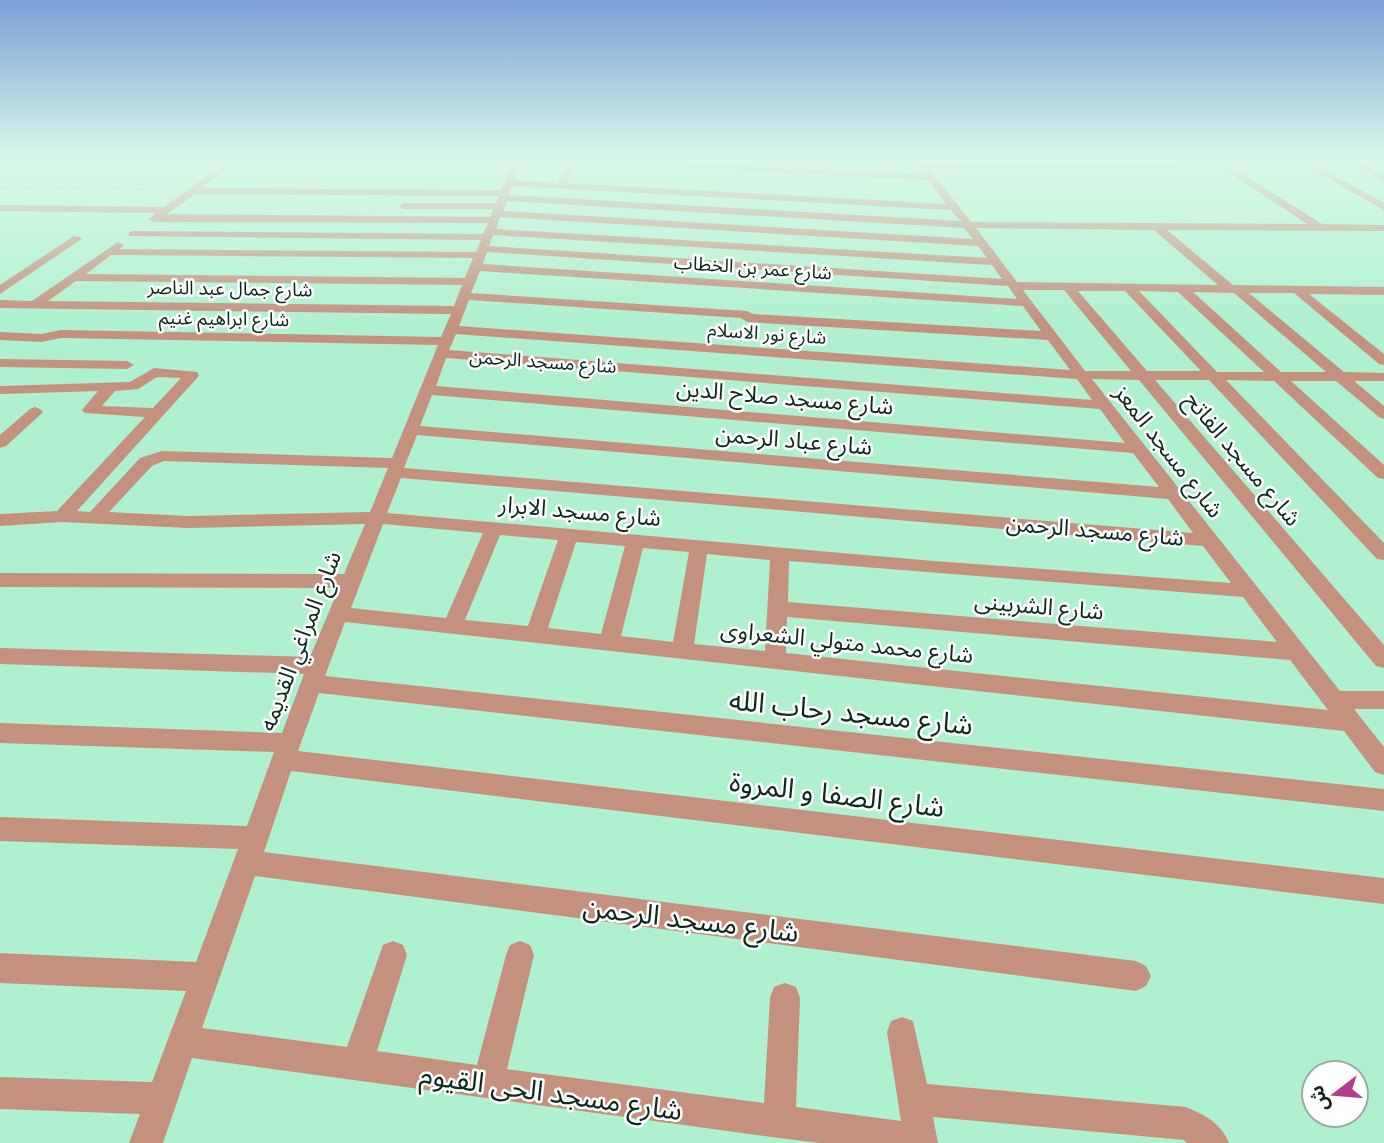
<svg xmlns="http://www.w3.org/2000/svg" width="1384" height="1143" font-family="'Nunito Sans','Noto Sans Arabic',sans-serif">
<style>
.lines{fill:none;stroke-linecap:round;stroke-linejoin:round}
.path{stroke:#79ae92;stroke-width:2.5;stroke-dasharray:1 2.5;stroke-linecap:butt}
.minor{fill:#c4917e;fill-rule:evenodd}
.labels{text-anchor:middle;stroke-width:5;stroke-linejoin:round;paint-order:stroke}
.far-street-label{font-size:19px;fill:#0e291d;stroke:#fff}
.street-label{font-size:23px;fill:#0e291d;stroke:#fff}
.near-street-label{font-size:28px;fill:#0e291d;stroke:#fff}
</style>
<rect width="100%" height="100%" fill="#aff1ce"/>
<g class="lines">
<path class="path" d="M 0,188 L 171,189"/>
<path class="minor" d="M 0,162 L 11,162 L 0,169 Z
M 226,162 L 236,162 L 202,188 L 501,190 L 512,162 L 521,162 L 514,180 L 557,183 L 572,162 L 581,162 L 566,183 L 946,204 L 928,180 L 626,165 L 622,162 L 688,162 L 924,174 L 916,162 L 1173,165 L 1178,168 L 1176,170 L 929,168 L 971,222 L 1307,224 L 1213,162 L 1224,162 L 1322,224 L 1384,225 L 1384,231 L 1167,230 L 1233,285 L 1384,287 L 1384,295 L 1309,294 L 1384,354 L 1384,365 L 1379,364 L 1294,293 L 1249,293 L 1344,372 L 1384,373 L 1384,381 L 1354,381 L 1384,406 L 1384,419 L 1379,417 L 1336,381 L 1291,381 L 1384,465 L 1384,479 L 1378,478 L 1274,381 L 1226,380 L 1384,543 L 1384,560 L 1377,559 L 1209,380 L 1155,380 L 1384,645 L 1384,668 L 1376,666 L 1139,380 L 1092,379 L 1340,691 L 1384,691 L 1384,709 L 1354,709 L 1384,747 L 1384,775 L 1375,772 L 1344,731 L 345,622 L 325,676 L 1384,789 L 1384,811 L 319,693 L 298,751 L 1384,878 L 1384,904 L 291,771 L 264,852 L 1136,961 L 1146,966 L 1151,976 L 1146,986 L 1136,991 L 255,876 L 202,1028 L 347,1047 L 383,945 L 393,941 L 403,945 L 407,955 L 377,1051 L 477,1065 L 506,955 L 510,945 L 520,941 L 530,945 L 534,955 L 507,1069 L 764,1103 L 770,998 L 774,987 L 785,983 L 796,987 L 800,998 L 796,1107 L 901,1121 L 887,1032 L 891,1021 L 902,1017 L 913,1021 L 927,1084 L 1186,1107 C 1205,1115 1221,1123 1229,1143 L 1187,1143 L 1184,1140 L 933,1117 L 938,1143 L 819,1143 L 779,1138 L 192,1058 L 163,1143 L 129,1143 L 140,1114 L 0,1109 L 0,1077 L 152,1082 L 186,991 L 0,983 L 0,953 L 196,962 L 238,849 L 0,841 L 0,817 L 247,826 L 274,752 L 0,743 L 0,723 L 282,733 L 304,674 L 0,664 L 0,648 L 310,657 L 339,588 L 0,587 L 0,573 L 344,574 L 365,524 L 188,528 L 62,522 L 0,526 L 0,514 L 57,511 L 145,417 L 85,413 L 82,410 L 98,391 L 0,394 L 0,386 L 130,382 L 154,368 L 197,372 L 199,375 L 197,378 L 77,511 L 90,512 L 140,458 L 162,451 L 392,458 L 438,345 L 61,338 L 41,342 L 0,340 L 0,332 L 41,334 L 61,330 L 441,337 L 451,314 L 0,308 L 0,300 L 32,301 L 118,242 L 124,245 L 120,249 L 476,252 L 481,240 L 129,236 L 129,232 L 133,231 L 483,234 L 488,223 L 154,222 L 149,219 L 156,213 L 0,211 L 0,205 L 164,207 ZM 512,186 L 951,210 L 960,221 L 509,195 ZM 195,194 L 499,196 L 496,203 L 403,203 L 398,206 L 403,209 L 493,209 L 490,217 L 167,214 ZM 507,201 L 964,228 L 973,239 L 503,211 ZM 500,217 L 978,246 L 987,258 L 496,229 ZM 976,228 L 1154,230 L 1218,285 L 1017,282 ZM 493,235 L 992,265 L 1002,279 L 489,246 ZM 487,252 L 1008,286 L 1017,299 L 483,264 ZM 111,255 L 473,258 L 465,278 L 86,274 ZM 480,271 L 1023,306 L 1041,331 L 753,314 L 747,311 L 471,293 ZM 76,281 L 462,285 L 454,306 L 48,301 ZM 1023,290 L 1064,290 L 1131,371 L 1085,371 ZM 1078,291 L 1125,291 L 1201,371 L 1147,371 ZM 1139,291 L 1178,292 L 1264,372 L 1217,372 ZM 1193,292 L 1234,293 L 1326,372 L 1281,372 ZM 469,300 L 741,318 L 747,322 L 1048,340 L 1070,370 L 459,326 ZM 456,334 L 1077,379 L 1092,400 L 449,350 ZM 446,358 L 1100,409 L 1125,443 L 436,386 ZM 157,377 L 181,378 L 153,408 L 102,406 L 115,391 L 138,389 ZM 432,395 L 1133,453 L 1159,487 L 420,426 ZM 417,435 L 1168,499 L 1193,533 L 404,468 ZM 164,461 L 388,468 L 370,512 L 188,516 L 109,512 L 152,466 ZM 401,478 L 1203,546 L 1231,583 L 934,561 L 387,513 ZM 383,524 L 483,533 L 446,618 L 351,608 ZM 500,535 L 558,540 L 528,626 L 465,620 ZM 576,542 L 625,546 L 601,634 L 548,628 ZM 643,548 L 689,552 L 673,642 L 621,636 ZM 707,554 L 770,560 L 765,651 L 694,644 ZM 789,561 L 1243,597 L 1277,642 L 788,602 ZM 787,617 L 1290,660 L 1328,710 L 786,653 Z
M 1299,162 L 1310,162 L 1384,203 L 1384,210 Z
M 1349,162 L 1361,162 L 1384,174 L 1384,181 Z
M 74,236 L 83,238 L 0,294 L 0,285 Z
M 0,359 L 127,361 L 134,365 L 127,369 L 0,367 Z
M 35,407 L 40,409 L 43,412 L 40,415 L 6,446 L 0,448 L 0,435 L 30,409 Z"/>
</g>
<linearGradient id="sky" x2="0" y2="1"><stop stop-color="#7c9fd6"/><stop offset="0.5" stop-color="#dbf9e9"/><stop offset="1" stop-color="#dbf9e9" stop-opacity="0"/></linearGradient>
<rect width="1384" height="322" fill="url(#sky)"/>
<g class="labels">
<g class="far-street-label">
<text transform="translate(753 267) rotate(4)" y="7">شارع عمر بن الخطاب</text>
<text transform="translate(230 288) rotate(1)" y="7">شارع جمال عبد الناصر</text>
<text transform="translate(224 318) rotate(1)" y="7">شارع ابراهيم غنيم</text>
<text transform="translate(767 333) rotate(4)" y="7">شارع نور الاسلام</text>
<text transform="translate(543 361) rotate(4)" y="7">شارع مسجد الرحمن</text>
</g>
<g class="street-label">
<text transform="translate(785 397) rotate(5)" y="8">شارع مسجد صلاح الدين</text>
<text transform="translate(794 440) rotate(5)" y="8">شارع عباد الرحمن</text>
<text transform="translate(1169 451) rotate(52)" y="8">شارع مسجد المعز</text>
<text transform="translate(1243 459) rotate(50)" y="8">شارع مسجد الفاتح</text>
<text transform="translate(580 511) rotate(5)" y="8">شارع مسجد الابرار</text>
<text transform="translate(1095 530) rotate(5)" y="8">شارع مسجد الرحمن</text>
<text transform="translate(1039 606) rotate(5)" y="8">شارع الشربينى</text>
<text transform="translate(300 641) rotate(-69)" y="8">شارع المراغي القديمه</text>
<text transform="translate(847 642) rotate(6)" y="8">شارع محمد متولي الشعراوى</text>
</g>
<g class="near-street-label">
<text transform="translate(851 712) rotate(6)" y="10">شارع مسجد رحاب الله</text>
<text transform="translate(837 794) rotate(7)" y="10">شارع الصفا و المروة</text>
<text transform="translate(691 919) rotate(7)" y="10">شارع مسجد الرحمن</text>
<text transform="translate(551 1092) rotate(8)" y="10">شارع مسجد الحى القيوم</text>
</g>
</g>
<g transform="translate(1335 1094) rotate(254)"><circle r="33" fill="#ffffff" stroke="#9fa9a5" stroke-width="2"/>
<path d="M0-5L12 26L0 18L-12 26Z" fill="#b33c91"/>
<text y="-10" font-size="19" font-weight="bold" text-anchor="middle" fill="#0e291d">ش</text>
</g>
</svg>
